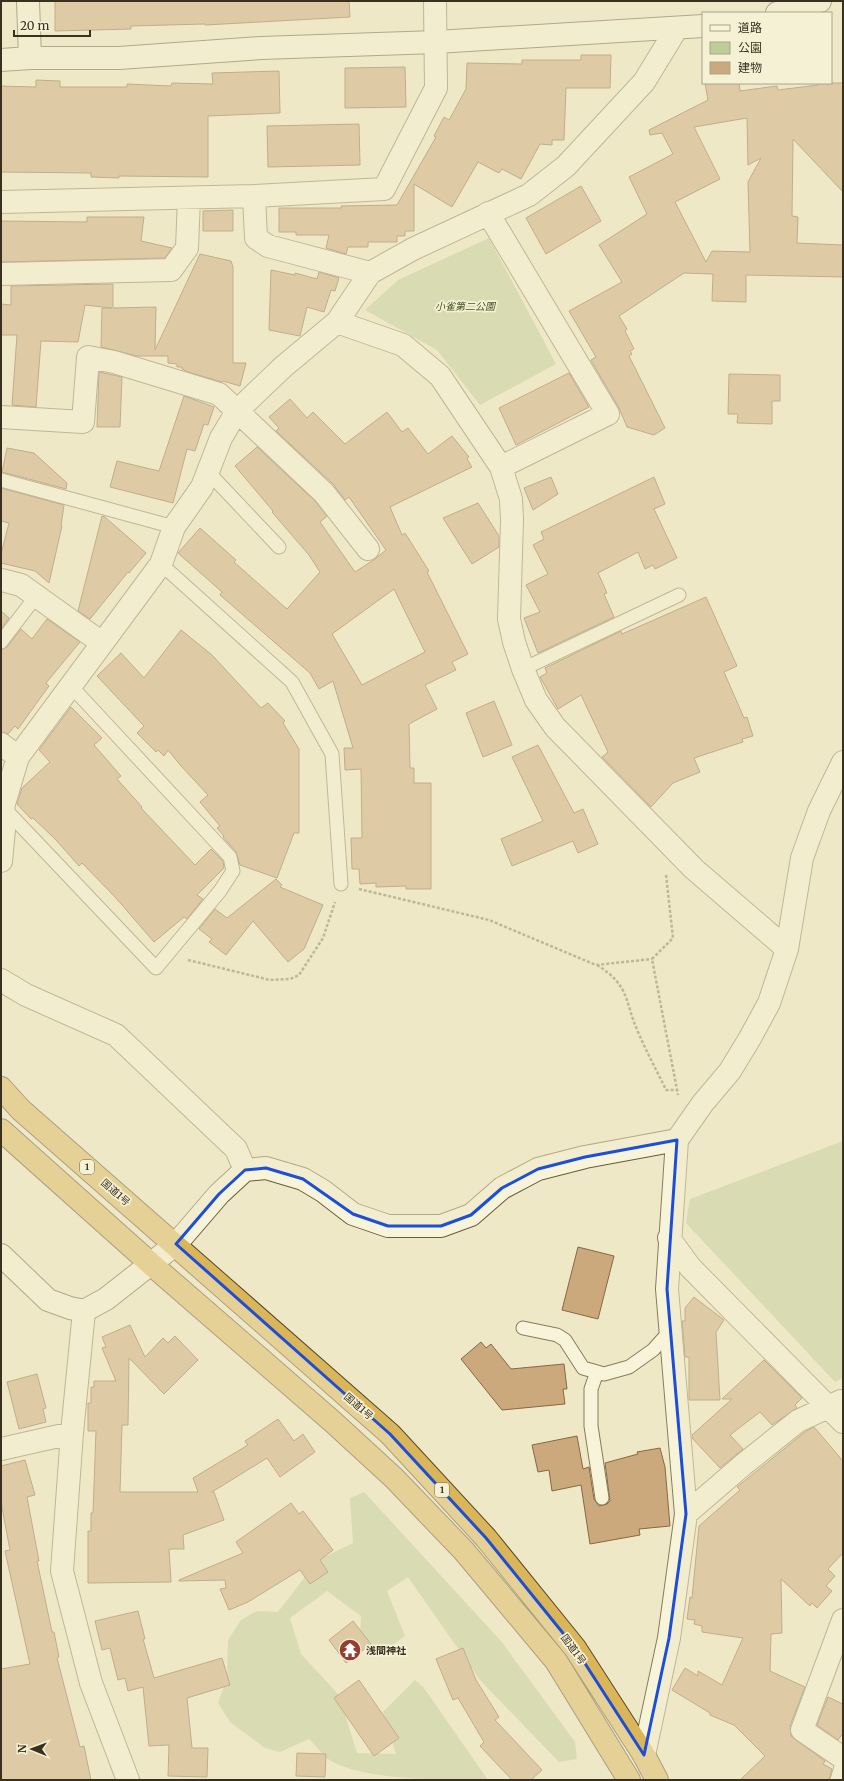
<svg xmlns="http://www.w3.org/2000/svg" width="844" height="1781" font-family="Merriweather,'Noto Sans JP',serif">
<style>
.green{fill:#becc9a}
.building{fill:#cba97c;stroke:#876842;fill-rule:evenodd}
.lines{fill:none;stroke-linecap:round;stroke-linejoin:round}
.lane-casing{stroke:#887b5c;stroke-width:15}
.street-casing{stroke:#887b5c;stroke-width:24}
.secondary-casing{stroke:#6a5b3f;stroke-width:24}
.highway-casing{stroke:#564830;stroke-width:24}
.path{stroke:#887b5c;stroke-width:2.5;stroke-dasharray:3 2;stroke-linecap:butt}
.lane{stroke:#f8f4d9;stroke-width:13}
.street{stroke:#f8f4d9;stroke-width:22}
.secondary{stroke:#f8f4d9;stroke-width:22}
.highway{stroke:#dab659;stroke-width:22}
.marked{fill:none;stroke:#1d4ed8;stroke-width:3;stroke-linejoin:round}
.labels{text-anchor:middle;stroke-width:3.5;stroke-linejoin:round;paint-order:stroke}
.shield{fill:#f5f1d5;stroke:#716a56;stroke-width:1}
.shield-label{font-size:9px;font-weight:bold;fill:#39301f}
.park-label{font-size:10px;font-style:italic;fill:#425526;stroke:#f5f1d5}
.street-label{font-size:10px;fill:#39301f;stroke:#f5f1d5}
.poi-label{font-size:10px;font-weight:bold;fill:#39301f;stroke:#f5f1d5;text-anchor:start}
</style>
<rect width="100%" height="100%" fill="#eee8c6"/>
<path class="green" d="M 489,238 L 556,364 L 480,405 L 437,350 L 365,310 L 398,280 Z
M 843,1141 L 843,1378 L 835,1382 L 686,1223 L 690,1199 Z
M 364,1492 L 501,1641 L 575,1742 L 577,1759 L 559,1762 L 480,1680 L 408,1577 L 387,1591 L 405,1636 L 383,1652 L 369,1651 L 360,1637 L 361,1616 L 327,1591 L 290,1618 L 301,1654 L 339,1695 L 357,1753 L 396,1754 L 383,1712 L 415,1680 L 424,1688 L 488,1780 C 445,1780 367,1781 331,1761 C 323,1756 316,1746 309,1739 L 280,1752 L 265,1748 L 230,1722 L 218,1703 L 227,1678 L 228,1640 L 241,1620 L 257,1611 L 278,1612 L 318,1560 L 353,1543 L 350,1498 Z"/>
<path class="building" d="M 55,1 L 349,1 L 350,17 L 205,25 L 205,24 L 131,26 L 131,29 L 55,31 Z
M 581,55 L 611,55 L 610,88 L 566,88 L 564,140 L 552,140 L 552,145 L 540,144 L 521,179 L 502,169 L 499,173 L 478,162 L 452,207 L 414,184 L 414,231 L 405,231 L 405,236 L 397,236 L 397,242 L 368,242 L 368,247 L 348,247 L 346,254 L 326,248 L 329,235 L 296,235 L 296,232 L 279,232 L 279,208 L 342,208 L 341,206 L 397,205 L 436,137 L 434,136 L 444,117 L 449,120 L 466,89 L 467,63 L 522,64 L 522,60 L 581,60 Z
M 405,67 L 406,107 L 345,108 L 345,68 Z
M 279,71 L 280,113 L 208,116 L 208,177 L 119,176 L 119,178 L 91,177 L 91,173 L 1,172 L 1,86 L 36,87 L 36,80 L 60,81 L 60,87 L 127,87 L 127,84 L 171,86 L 172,83 L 213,84 L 212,73 Z
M 705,83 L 739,83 L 740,91 L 777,86 L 778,90 L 818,85 L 817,83 L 843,83 L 843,192 L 793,139 L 792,216 L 798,217 L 797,243 L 843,245 L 843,277 L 746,275 L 746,302 L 712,301 L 713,274 L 684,273 L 619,316 L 627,329 L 625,331 L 634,349 L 630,351 L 632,354 L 629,356 L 665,428 L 654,435 L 627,427 L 619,408 L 592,362 L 591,360 L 596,357 L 569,311 L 622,282 L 599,245 L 647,214 L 629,177 L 673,154 L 662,133 L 650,135 L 649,130 L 708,100 ZM 747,118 L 748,165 L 761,158 L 748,182 L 750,252 L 712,251 L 706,262 L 675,202 L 720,179 L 694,127 Z
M 359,124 L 360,165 L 268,167 L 267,126 Z
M 581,186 L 601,221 L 546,254 L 526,218 Z
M 233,210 L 233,231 L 203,231 L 203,211 Z
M 87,217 L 144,217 L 141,241 L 172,248 L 165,258 L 1,262 L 1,221 L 87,222 Z
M 200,254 L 231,261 L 233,267 L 233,363 L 246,363 L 240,386 L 223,381 L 222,382 L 191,373 L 182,369 L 182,367 L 177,367 L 177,364 L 168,363 L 168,356 L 137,356 L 101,347 L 102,308 L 112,308 L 85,305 L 78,342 L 41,341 L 36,407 L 12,405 L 17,335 L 1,335 L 1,304 L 11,305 L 11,286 L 113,284 L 113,308 L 156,307 L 155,350 Z
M 271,270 L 295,275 L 295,273 L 317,279 L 319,272 L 339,278 L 335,291 L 331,290 L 324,312 L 307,307 L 300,336 L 269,330 Z
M 99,372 L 122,377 L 120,427 L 97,427 Z
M 569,373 L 589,407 L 516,445 L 499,408 Z
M 729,374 L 780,375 L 780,401 L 772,401 L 772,424 L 737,423 L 738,414 L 728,414 Z
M 184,396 L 214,407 L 208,425 L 204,424 L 195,451 L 187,449 L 173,503 L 110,487 L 117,461 L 159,471 Z
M 290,399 L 307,418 L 313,412 L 345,444 L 387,412 L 402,432 L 408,428 L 428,454 L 452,436 L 469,457 L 467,459 L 472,467 L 390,507 L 402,535 L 405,533 L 429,571 L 427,572 L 468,654 L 452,662 L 456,670 L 425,685 L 437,709 L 409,724 L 410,768 L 414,768 L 414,783 L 431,783 L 431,889 L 406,889 L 406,886 L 376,887 L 376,883 L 360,884 L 359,869 L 352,869 L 351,838 L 362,838 L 361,769 L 345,770 L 344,748 L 353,748 L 333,681 L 319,689 L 310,673 L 220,595 L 222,592 L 178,553 L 200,528 L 236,560 L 234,562 L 287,609 L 320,572 L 309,555 L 272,512 L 273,511 L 235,466 L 257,447 L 315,501 L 327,516 L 320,522 L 355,572 L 375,559 L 386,550 L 349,497 L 345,500 L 333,484 L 276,431 L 279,428 L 269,417 ZM 394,589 L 425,652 L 362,685 L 332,634 Z
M 7,448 L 34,453 L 67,483 L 66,489 L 2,472 Z
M 551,477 L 558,494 L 533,510 L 524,488 Z
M 654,477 L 665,504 L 654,509 L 677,558 L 655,569 L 653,565 L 645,569 L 638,552 L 598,573 L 607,593 L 604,594 L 614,617 L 538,653 L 524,618 L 540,612 L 526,585 L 548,574 L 533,545 L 544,539 L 541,532 Z
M 1,488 L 64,505 L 61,526 L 62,526 L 49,583 L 35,571 L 1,563 L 1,554 L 9,523 L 1,521 Z
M 478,503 L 499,536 L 499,547 L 472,564 L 443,518 Z
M 102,516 L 105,517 L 146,553 L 129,573 L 128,572 L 90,619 L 78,611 Z
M 706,597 L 737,666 L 724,672 L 744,718 L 747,717 L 753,736 L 742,739 L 743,742 L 694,758 L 700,772 L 673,783 L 651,807 L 602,757 L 608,752 L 581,695 L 558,709 L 540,677 L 547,673 L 545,668 L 621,631 L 622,634 Z
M 1,611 L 9,618 L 1,629 Z
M 47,619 L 80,642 L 46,683 L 49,686 L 18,729 L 15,726 L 8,734 L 1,732 L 1,650 L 7,647 L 21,629 L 32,639 Z
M 181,630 L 212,655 L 261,708 L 268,703 L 285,721 L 283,723 L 299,749 L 299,833 L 294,833 L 277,878 L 240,865 L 236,852 L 223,837 L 224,836 L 217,828 L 220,826 L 200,802 L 208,795 L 181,766 L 168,750 L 164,756 L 158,750 L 156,752 L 137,733 L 144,726 L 97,676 L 121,653 L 144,678 Z
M 494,701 L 512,745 L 483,757 L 466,713 Z
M 71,707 L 102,738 L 94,745 L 121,776 L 117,779 L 142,807 L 141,808 L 195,865 L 211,849 L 223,861 L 224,868 L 197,895 L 203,899 L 187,919 L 184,917 L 154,942 L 115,897 L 82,863 L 79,866 L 56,840 L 33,818 L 31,819 L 17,804 L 22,788 L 50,762 L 39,750 Z
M 538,745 L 574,813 L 583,809 L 598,844 L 578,853 L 573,841 L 512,866 L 501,839 L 543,821 L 512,757 Z
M 276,879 L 282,885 L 280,887 L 323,905 L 304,949 L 288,962 L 253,921 L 226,955 L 209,942 L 212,939 L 199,929 L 215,909 L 227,918 Z
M 578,1247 L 614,1256 L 598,1319 L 562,1310 Z
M 694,1297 L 724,1320 L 716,1332 L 720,1400 L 689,1400 L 689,1357 L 685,1357 L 682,1321 L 685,1321 L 685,1308 Z
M 130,1325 L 145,1357 L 163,1338 L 168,1343 L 175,1336 L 198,1360 L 164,1394 L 129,1358 L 128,1425 L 122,1425 L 120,1492 L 198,1492 L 193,1478 L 248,1445 L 245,1441 L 278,1419 L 294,1441 L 303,1434 L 315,1452 L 280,1477 L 267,1458 L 212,1492 L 214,1492 L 224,1520 L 183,1535 L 184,1549 L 169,1549 L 171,1582 L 88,1583 L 88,1531 L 91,1531 L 91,1513 L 93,1513 L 96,1431 L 88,1431 L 88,1403 L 91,1403 L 91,1387 L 94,1387 L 94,1381 L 116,1381 L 102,1348 L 106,1347 L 102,1337 Z
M 481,1342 L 486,1348 L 491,1344 L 511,1369 L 564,1364 L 567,1389 L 563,1389 L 565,1404 L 502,1410 L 461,1359 Z
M 764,1360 L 802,1398 L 795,1405 L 797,1408 L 772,1425 L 760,1412 L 730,1435 L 743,1449 L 720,1468 L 692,1438 L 692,1435 L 732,1399 L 722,1399 Z
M 37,1374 L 46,1408 L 43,1409 L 46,1422 L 19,1429 L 7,1382 Z
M 814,1427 L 843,1461 L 843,1553 L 828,1569 L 835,1576 L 826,1586 L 832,1591 L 817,1608 L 812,1603 L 810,1606 L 781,1579 L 782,1633 L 771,1634 L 770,1671 L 805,1687 L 790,1726 L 791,1736 L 825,1761 L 823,1764 L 832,1769 L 829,1780 L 740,1780 L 765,1756 L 734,1725 L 710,1715 L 710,1713 L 672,1690 L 685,1668 L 698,1676 L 698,1671 L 722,1685 L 743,1638 L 702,1632 L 702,1626 L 694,1624 L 695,1620 L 687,1619 L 690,1597 L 692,1598 L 699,1526 L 740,1490 L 737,1487 L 805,1432 Z
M 577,1436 L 583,1469 L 589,1467 L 594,1499 L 599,1506 L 607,1504 L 610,1501 L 605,1463 L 638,1454 L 637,1452 L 660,1448 L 665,1467 L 670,1526 L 639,1529 L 640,1535 L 590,1544 L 581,1485 L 552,1491 L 549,1470 L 538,1472 L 532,1445 Z
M 25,1460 L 35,1495 L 27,1497 L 39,1561 L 37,1561 L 52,1632 L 54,1632 L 59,1657 L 57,1658 L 80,1747 L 84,1746 L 91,1780 L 1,1780 L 1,1669 L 30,1664 L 5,1551 L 10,1550 L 1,1502 L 1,1466 Z
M 291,1503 L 299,1514 L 303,1511 L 333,1550 L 320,1560 L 328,1572 L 310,1584 L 300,1570 L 248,1602 L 229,1610 L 220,1589 L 226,1588 L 225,1580 L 179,1581 L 179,1580 L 243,1553 L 236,1542 Z
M 138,1611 L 145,1639 L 143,1639 L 154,1678 L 222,1658 L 230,1685 L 187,1698 L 192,1748 L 208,1748 L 207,1777 L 168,1776 L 169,1745 L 149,1746 L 143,1687 L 128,1691 L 125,1678 L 118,1680 L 110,1648 L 102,1650 L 95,1621 Z
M 353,1621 L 371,1644 L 346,1663 L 329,1640 Z
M 463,1648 L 476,1680 L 499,1717 L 495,1720 L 542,1770 L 531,1780 L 512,1780 L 480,1746 L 484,1742 L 458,1698 L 453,1700 L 436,1659 Z
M 359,1680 L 399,1738 L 374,1756 L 334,1698 Z
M 828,1697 L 843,1704 L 843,1733 L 838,1740 L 817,1725 Z
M 297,1753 L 326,1754 L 325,1777 L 296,1776 Z"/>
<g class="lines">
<g class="lane-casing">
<path id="lane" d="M 208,472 L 279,547
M 1,480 L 174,527
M 161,564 L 292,682 L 332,754 L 341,884
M 1,642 L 37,595
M 523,669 L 679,595
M 4,808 L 156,968 L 220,891 L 233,871 L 230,857 L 70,685
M 523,1328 L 557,1335 L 565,1340 L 583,1368 L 604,1374 L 629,1367 L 653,1350 L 671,1330
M 597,1372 L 591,1389 L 591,1426 L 602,1498
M 837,1780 L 843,1761"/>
</g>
<g class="street-casing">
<path id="street" d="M 254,196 L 256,238 L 268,246 L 370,273
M 1,202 L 254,196 L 384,189 L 436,88 L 435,1
M 488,213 L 608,414 L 501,467
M 1,274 L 171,270 L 187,248 L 189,198
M 337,322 L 403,345 L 440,376 L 501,467 L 511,499 L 512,520 L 509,619 L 514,642 L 523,669 L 536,700 L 555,727 L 694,869 L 787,949
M 1,417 L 83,422 L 88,357 L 114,362 L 219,394 L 324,493 L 368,549
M 1,580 L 21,585 L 102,643
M 1,744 L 18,757
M 1,861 L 5,819 L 3,807 L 18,757 L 161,564 L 174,527 L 202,487 L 221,438 L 237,411 L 283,367 L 337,322 L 370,273 L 413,249 L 529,195 L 566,166 L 644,82 L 677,28
M 1,980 L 26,995 L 116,1035 L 236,1149 L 245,1170
M 669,1238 L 690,1267 L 843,1422
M 84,1311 L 72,1433 L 62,1571 L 91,1683 L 128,1780
M 1,1449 L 72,1433
M 686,1514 L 744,1464 L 798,1421 L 841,1401
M 843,1620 L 802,1730 L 843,1758
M 644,1755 L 669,1638 L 686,1514 L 667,1289 L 677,1140 L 703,1103 L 730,1071 L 750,1038 L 769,1003 L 787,949 L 802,858 L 819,811 L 843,762"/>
</g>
<g class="secondary-casing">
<path id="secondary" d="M 28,1 L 30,58
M 777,13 L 820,1
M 1,60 L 30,58 L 119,58 L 261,48 L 436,42 L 703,26
M 1,1255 L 48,1300 L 70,1308 L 84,1311 L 106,1299 L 176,1244 L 219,1194 L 245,1170 L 266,1168 L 303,1179 L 323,1191 L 353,1214 L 388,1226 L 441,1226 L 471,1215 L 502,1188 L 538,1169 L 585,1157 L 677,1140"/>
</g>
<g class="highway-casing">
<path id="highway" d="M 1,1088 L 21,1110 L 390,1434 L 486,1538 L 575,1648 L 644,1755 L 657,1780
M 1,1130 L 151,1264 L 333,1422 L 394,1478 L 464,1551 L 556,1661 L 629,1780"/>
</g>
<path class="path" d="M 666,875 L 673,938 L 652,959 L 678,1095
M 359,889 L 489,920 L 596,965 L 652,959
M 188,960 L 270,980 L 290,979 L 299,975 L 323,938 L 335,902
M 597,965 C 631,986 624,1002 639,1034 C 647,1053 657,1071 666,1090 L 677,1090"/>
<use href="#lane" class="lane"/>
<use href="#street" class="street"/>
<use href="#secondary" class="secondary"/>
<use href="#highway" class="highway"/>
</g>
<path d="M0 0H844V1781H0ZM 677,1140 L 667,1289 L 686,1514 L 669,1638 L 644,1755 L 575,1648 L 486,1538 L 390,1434 L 176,1244 L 219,1194 L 245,1170 L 266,1168 L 303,1179 L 353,1214 L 388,1226 L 441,1226 L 471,1215 L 502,1188 L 538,1169 L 585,1157 Z" fill="#eee8c6" fill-opacity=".55" fill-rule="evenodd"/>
<path class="marked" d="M 677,1140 L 667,1289 L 686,1514 L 669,1638 L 644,1755 L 575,1648 L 486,1538 L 390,1434 L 176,1244 L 219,1194 L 245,1170 L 266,1168 L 303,1179 L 353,1214 L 388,1226 L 441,1226 L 471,1215 L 502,1188 L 538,1169 L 585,1157 Z"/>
<defs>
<g id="temple-disc" transform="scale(1.15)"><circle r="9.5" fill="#963d2d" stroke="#f5f1d5"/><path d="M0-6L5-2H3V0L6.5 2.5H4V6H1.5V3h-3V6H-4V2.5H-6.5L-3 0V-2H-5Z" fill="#fff"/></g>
</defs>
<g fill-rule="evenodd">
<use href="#temple-disc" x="350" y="1650"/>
</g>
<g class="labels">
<g class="shield">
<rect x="80" y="1160" width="14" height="14" rx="3"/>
<rect x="435" y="1483" width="14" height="14" rx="3"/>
</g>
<g class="shield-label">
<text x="87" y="1170">1</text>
<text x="442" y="1493">1</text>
</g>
<g class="park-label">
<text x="465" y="310">小雀第二公園</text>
</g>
<g class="street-label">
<text transform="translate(116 1192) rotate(41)" y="4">国道1号</text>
<text transform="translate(359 1406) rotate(41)" y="4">国道1号</text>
<text transform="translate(574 1649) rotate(54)" y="4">国道1号</text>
</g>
<g class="poi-label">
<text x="366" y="1654">浅間神社</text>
</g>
</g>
<rect width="844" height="1781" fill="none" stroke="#39301f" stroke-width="4"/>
<rect x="702" y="12" width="130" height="72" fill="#f5f1d5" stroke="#aaa48c"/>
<rect x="710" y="25" width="20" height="6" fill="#f8f4d9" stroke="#aaa48c"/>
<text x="738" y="32" font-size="12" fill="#39301f">道路</text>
<rect x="710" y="42" width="20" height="12" fill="#becc9a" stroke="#aaa48c"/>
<text x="738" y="52" font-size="12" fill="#39301f">公園</text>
<rect x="710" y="62" width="20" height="12" fill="#cba97c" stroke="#aaa48c"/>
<text x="738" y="72" font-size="12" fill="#39301f">建物</text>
<g transform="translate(32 1749) rotate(271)" stroke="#f5f1d5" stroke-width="3" paint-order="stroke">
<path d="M0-3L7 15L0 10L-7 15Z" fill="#39301f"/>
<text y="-6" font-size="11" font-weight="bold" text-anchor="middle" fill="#39301f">N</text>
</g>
<path d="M14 30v6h76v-6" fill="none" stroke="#39301f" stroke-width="2"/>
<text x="20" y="30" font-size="12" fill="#39301f" stroke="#f5f1d5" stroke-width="3" paint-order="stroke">20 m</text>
</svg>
